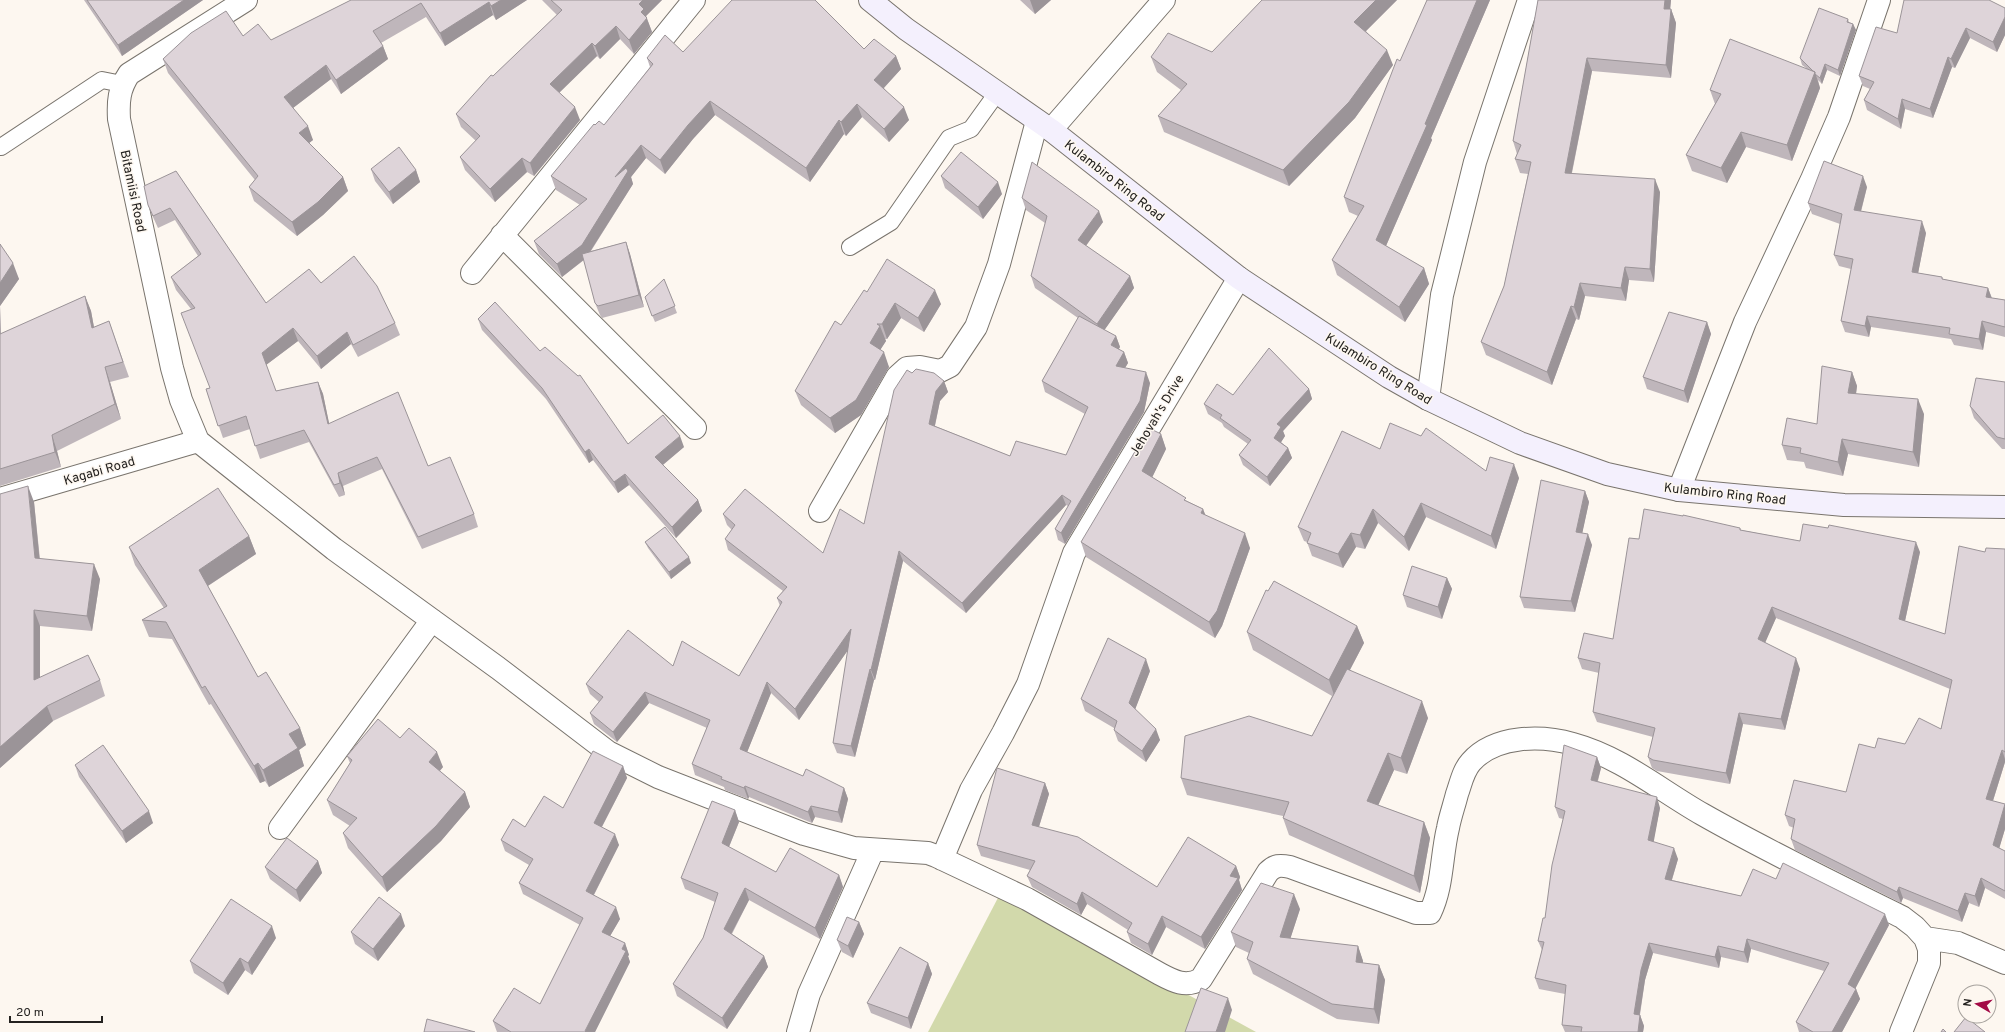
<svg xmlns="http://www.w3.org/2000/svg" width="2005" height="1032" font-family="Overpass,sans-serif">
<style>
.green{fill:#d2d9ab}
.lines{fill:none;stroke-linecap:round;stroke-linejoin:round}
.lane-casing{stroke:#79746d;stroke-width:18}
.street-casing{stroke:#79746d;stroke-width:24}
.secondary-casing{stroke:#79746d;stroke-width:24}
.lane{stroke:#fff;stroke-width:16}
.street{stroke:#fff;stroke-width:22}
.secondary{stroke:#f4f0fd;stroke-width:22}
.wall{fill:#bfb6bb}
.shaded-wall{fill:#9b9498}
.building{fill:#ded4d9;stroke:#9b9498}
.labels{text-anchor:middle;stroke-width:3;stroke-linejoin:round;paint-order:stroke}
.street-label{font-size:13px;fill:#242220;stroke:#fdf7f0}
</style>
<rect width="100%" height="100%" fill="#fdf7f0"/>
<path class="green" d="M 1001,892 L 1256,1032 L 928,1032 Z"/>
<g class="lines">
<g class="lane-casing">
<path id="lane" d="M 1,147 L 102,80 L 122,84
M 850,247 L 891,222 L 949,138 L 971,129 L 997,93"/>
</g>
<g class="street-casing">
<path id="street" d="M 246,0 L 129,74 C 119,89 118,101 119,119 L 172,368 L 181,400 L 198,441 L 334,549 L 498,668 L 608,752 L 658,777 L 804,834 L 854,848 L 928,853 L 936,856 L 1027,899 L 1160,974 C 1173,981 1186,988 1201,979 L 1268,872 C 1275,865 1280,865 1290,867 L 1416,913 L 1430,913 C 1443,886 1441,857 1448,828 C 1450,817 1454,806 1457,794 C 1461,783 1463,771 1471,762 C 1495,735 1541,735 1573,744 C 1621,757 1660,790 1702,814 C 1767,851 1835,884 1902,917 L 1915,927 L 1925,938 L 1929,949 L 1929,963 L 1901,1032
M 1051,130 L 1164,0
M 502,235 L 695,428
M 472,273 L 694,0
M 1428,399 L 1442,295 L 1475,162 L 1529,0
M 1679,490 L 1745,322 L 1812,179 L 1839,117 L 1879,0
M 0,499 L 198,441
M 820,511 L 897,377 L 907,368 L 920,367 L 940,371 L 950,366 L 976,327 L 999,264 L 1037,121
M 280,828 L 432,620
M 942,859 L 971,790 L 1003,733 L 1028,684 L 1074,553 L 1239,278
M 1925,938 L 1958,943 L 2005,963
M 798,1032 L 809,994 L 873,850"/>
</g>
<g class="secondary-casing">
<path id="secondary" d="M 870,0 L 906,29 L 1051,130 L 1239,278 L 1389,377 L 1428,399 L 1520,443 L 1607,474 L 1679,490 L 1844,505 L 2005,507"/>
</g>
<use href="#lane" class="lane"/>
<use href="#street" class="street"/>
<use href="#secondary" class="secondary"/>
</g>
<path class="wall" d="M 84,0 L 203,0 L 122,56 Z
M 351,0 L 527,0 L 496,20 L 493,15 L 445,46 L 426,17 L 381,43 L 383,46 L 388,59 L 341,94 L 331,79 L 293,108 L 313,140 L 309,143 L 343,177 L 348,191 L 323,215 L 297,236 L 254,201 L 249,187 L 255,180 L 168,73 L 163,59 L 243,36 L 271,40 Z
M 542,0 L 662,0 L 646,16 L 652,32 L 634,54 L 620,39 L 600,59 L 597,56 L 559,92 L 580,120 L 534,176 L 527,172 L 495,202 L 465,170 L 460,157 L 476,141 L 461,127 L 456,114 L 493,76 L 557,15 Z
M 1020,0 L 1051,0 L 1035,14 Z
M 1262,0 L 1397,0 L 1366,31 L 1393,65 L 1355,118 L 1289,186 L 1164,132 L 1158,116 L 1181,90 L 1157,72 L 1151,57 L 1212,52 Z
M 1427,0 L 1490,0 L 1431,138 L 1432,140 L 1386,246 L 1424,268 L 1429,284 L 1405,322 L 1337,275 L 1332,260 L 1358,216 L 1349,212 L 1344,197 Z
M 1538,0 L 1671,0 L 1670,9 L 1671,9 L 1676,23 L 1671,78 L 1592,71 L 1572,173 L 1660,192 L 1654,282 L 1629,280 L 1626,301 L 1585,296 L 1579,320 L 1576,319 L 1552,385 L 1486,355 L 1481,342 L 1504,286 L 1528,174 L 1520,173 L 1515,159 L 1517,154 L 1513,141 Z
M 2005,8 L 2005,35 L 1997,52 L 1970,38 L 1955,68 L 1952,67 L 1933,118 L 1905,109 L 1901,129 L 1867,110 L 1864,100 L 1870,89 L 1863,86 L 1859,76 L 1897,33 Z
M 1848,19 L 1849,22 L 1853,24 L 1856,30 L 1840,76 L 1827,70 L 1822,84 L 1818,80 L 1820,88 L 1792,161 L 1746,147 L 1727,183 L 1692,171 L 1686,155 L 1715,104 L 1710,90 L 1806,68 L 1802,65 L 1800,58 Z
M 864,49 L 896,56 L 901,69 L 884,88 L 909,120 L 889,142 L 862,117 L 846,136 L 844,134 L 810,182 L 715,115 L 693,139 L 665,174 L 646,158 L 631,177 L 633,184 L 591,251 L 626,242 L 630,254 L 644,307 L 602,318 L 600,315 L 595,303 L 584,260 L 562,277 L 539,254 L 534,241 L 580,205 L 556,190 L 551,176 L 595,125 L 604,125 L 650,67 L 647,58 L 683,52 Z
M 371,169 L 416,170 L 420,182 L 393,204 L 375,181 Z
M 176,171 L 266,303 L 321,283 L 395,323 L 400,335 L 358,357 L 351,344 L 321,369 L 298,341 L 266,365 L 276,391 L 318,382 L 323,394 L 329,424 L 428,466 L 474,514 L 478,527 L 422,549 L 382,469 L 343,486 L 345,495 L 339,497 L 309,442 L 260,459 L 250,429 L 223,438 L 206,389 L 210,388 L 191,309 L 176,290 L 171,277 L 198,256 L 175,220 L 158,228 L 153,217 L 148,205 Z
M 941,176 L 1002,194 L 983,219 L 945,188 Z
M 1867,187 L 1861,212 L 1926,233 L 1918,273 L 1942,277 L 1943,279 L 1988,288 L 1992,298 L 2005,300 L 2005,337 L 1986,332 L 1983,350 L 1954,345 L 1951,339 L 1871,327 L 1869,337 L 1845,332 L 1841,321 L 1851,269 L 1839,266 L 1834,255 L 1840,224 L 1812,214 L 1808,203 Z
M 1022,198 L 1103,222 L 1086,246 L 1130,276 L 1134,288 L 1104,330 L 1116,336 L 1120,347 L 1118,349 L 1124,352 L 1128,363 L 1125,368 L 1150,383 L 1144,412 L 1065,544 L 1058,540 L 1055,529 L 1068,506 L 1066,505 L 966,613 L 903,561 L 875,680 L 874,680 L 855,757 L 837,753 L 833,743 L 848,650 L 799,720 L 771,693 L 747,752 L 803,776 L 844,788 L 848,799 L 842,823 L 815,817 L 812,823 L 749,797 L 748,799 L 725,790 L 724,787 L 695,775 L 692,764 L 707,728 L 649,703 L 617,742 L 594,724 L 590,713 L 599,702 L 590,694 L 586,684 L 673,666 L 739,676 L 780,606 L 777,598 L 783,591 L 728,550 L 725,539 L 732,530 L 727,525 L 723,514 L 823,553 L 864,524 L 912,373 L 944,381 L 948,392 L 940,401 L 935,426 L 1010,456 L 1066,455 L 1085,414 L 1045,392 L 1042,381 L 1078,318 L 1035,288 L 1031,276 L 1045,223 L 1026,210 Z
M 0,244 L 19,279 L 0,306 L 1,334 L 85,296 L 91,311 L 94,327 L 109,321 L 129,377 L 110,382 L 121,419 L 57,451 L 61,467 L 0,486 Z
M 664,279 L 677,313 L 655,322 L 647,303 Z
M 867,292 L 941,304 L 924,332 L 901,318 L 887,339 L 885,339 L 886,341 L 880,350 L 889,367 L 861,415 L 835,433 L 801,405 L 795,391 Z
M 478,319 L 540,351 L 628,444 L 684,447 L 663,465 L 698,500 L 702,511 L 676,538 L 629,485 L 618,493 L 593,460 L 589,463 L 546,399 L 482,330 Z
M 1707,322 L 1711,334 L 1688,403 L 1647,389 L 1643,377 Z
M 1852,372 L 1857,386 L 1856,394 L 1924,414 L 1919,467 L 1848,454 L 1843,476 L 1806,468 L 1804,462 L 1787,460 L 1782,445 L 1817,424 Z
M 2005,382 L 2005,449 L 2002,449 L 1974,418 L 1970,406 Z
M 1309,389 L 1312,399 L 1283,431 L 1285,436 L 1281,442 L 1288,448 L 1292,458 L 1270,486 L 1243,465 L 1239,455 L 1248,444 L 1224,427 L 1222,423 L 1208,414 L 1204,404 L 1233,395 Z
M 1161,434 L 1166,449 L 1152,477 L 1187,501 L 1203,509 L 1205,515 L 1250,548 L 1222,626 L 1215,638 L 1086,557 L 1081,542 Z
M 1380,449 L 1519,478 L 1496,549 L 1426,517 L 1409,551 L 1378,523 L 1365,549 L 1356,547 L 1343,568 L 1312,556 L 1307,542 L 1304,541 L 1298,527 Z
M 1585,491 L 1589,502 L 1582,533 L 1592,545 L 1575,612 L 1524,608 L 1520,597 Z
M 34,502 L 40,559 L 100,579 L 92,631 L 40,626 L 40,678 L 100,680 L 105,696 L 53,721 L 0,768 Z
M 1740,528 L 1741,530 L 1800,541 L 1920,552 L 1905,621 L 1945,634 L 1985,552 L 2005,549 L 2005,762 L 1993,801 L 2005,804 L 2005,829 L 1999,848 L 2005,851 L 2005,899 L 1985,888 L 1979,907 L 1969,903 L 1962,922 L 1903,898 L 1901,903 L 1795,850 L 1791,839 L 1794,828 L 1789,826 L 1785,815 L 1846,792 L 1875,748 L 1905,744 L 1941,729 L 1950,689 L 1776,618 L 1765,642 L 1800,669 L 1785,730 L 1743,724 L 1730,784 L 1657,771 L 1652,768 L 1648,757 L 1653,737 L 1597,722 L 1593,712 L 1599,673 L 1582,669 L 1578,658 L 1613,639 L 1639,539 Z
M 249,536 L 256,554 L 208,586 L 258,677 L 300,728 L 306,745 L 299,750 L 304,766 L 269,787 L 265,781 L 260,783 L 211,704 L 209,705 L 172,639 L 149,637 L 142,620 L 164,608 L 135,565 L 129,547 Z
M 645,542 L 691,563 L 671,579 L 648,548 Z
M 1447,578 L 1452,589 L 1442,619 L 1407,607 L 1403,595 Z
M 1357,626 L 1364,643 L 1350,670 L 1428,718 L 1407,774 L 1394,770 L 1378,805 L 1424,822 L 1430,838 L 1420,893 L 1289,835 L 1283,818 L 1283,816 L 1187,795 L 1181,778 L 1312,736 L 1332,696 L 1253,650 L 1247,632 Z
M 1150,671 L 1135,709 L 1160,740 L 1146,762 L 1118,741 L 1114,730 L 1114,728 L 1085,711 L 1081,699 Z
M 400,738 L 443,767 L 440,771 L 465,792 L 470,807 L 441,841 L 387,892 L 348,848 L 343,833 L 350,826 L 333,815 L 327,800 L 350,763 L 347,756 Z
M 1597,757 L 1601,768 L 1598,781 L 1660,808 L 1653,842 L 1678,859 L 1672,880 L 1741,896 L 1776,879 L 1889,925 L 1855,988 L 1856,989 L 1860,999 L 1842,1032 L 1799,1032 L 1796,1022 L 1824,971 L 1751,949 L 1748,963 L 1721,957 L 1719,968 L 1653,953 L 1645,980 L 1640,1015 L 1644,1026 L 1643,1032 L 1565,1032 L 1562,1025 L 1565,994 L 1539,989 L 1535,978 L 1542,950 L 1538,941 L 1545,918 L 1563,819 L 1559,818 L 1555,807 Z
M 75,765 L 153,823 L 126,843 L 79,777 Z
M 623,766 L 627,778 L 602,827 L 619,845 L 594,895 L 620,919 L 610,936 L 625,943 L 629,955 L 628,956 L 630,962 L 595,1032 L 497,1032 L 493,1021 L 540,1004 L 580,925 L 523,894 L 519,883 L 529,865 L 505,851 L 501,840 L 525,827 L 563,808 Z
M 1045,783 L 1049,794 L 1039,827 L 1157,887 L 1236,866 L 1240,877 L 1239,880 L 1242,890 L 1205,949 L 1166,927 L 1152,955 L 1131,943 L 1127,932 L 1128,930 L 1087,904 L 1081,915 L 1032,887 L 1027,876 L 1030,870 L 981,856 L 977,845 Z
M 735,810 L 739,822 L 729,847 L 776,872 L 839,875 L 843,887 L 820,939 L 749,900 L 732,934 L 764,956 L 768,967 L 727,1029 L 677,996 L 673,984 L 703,938 L 715,902 L 685,889 L 681,878 Z
M 318,861 L 322,873 L 300,902 L 270,879 L 265,867 Z
M 1300,909 L 1290,939 L 1358,946 L 1363,961 L 1363,963 L 1379,965 L 1385,980 L 1379,1024 L 1337,1019 L 1253,974 L 1247,959 L 1249,953 L 1236,947 L 1231,932 Z
M 859,922 L 864,934 L 853,958 L 842,952 L 837,940 Z
M 405,926 L 378,961 L 355,944 L 351,932 Z
M 276,938 L 252,975 L 245,970 L 228,995 L 194,973 L 190,961 Z
M 928,963 L 932,974 L 911,1029 L 871,1013 L 867,1003 Z"/>
<path class="shaded-wall" d="M 184,0 L 203,0 L 122,56 L 118,45 Z
M 501,0 L 527,0 L 496,20 L 491,6 Z
M 643,0 L 662,0 L 646,16 L 652,32 L 634,54 L 629,40 L 641,12 L 639,4 Z
M 1030,0 L 1051,0 L 1035,14 Z
M 1376,0 L 1397,0 L 1360,37 L 1354,22 Z
M 1477,0 L 1490,0 L 1431,138 L 1432,140 L 1382,255 L 1376,240 Z
M 1665,0 L 1671,0 L 1669,22 L 1664,9 Z
M 489,2 L 493,15 L 445,46 L 440,33 Z
M 1671,9 L 1676,23 L 1671,78 L 1666,65 Z
M 2005,17 L 2005,35 L 1997,52 L 1993,42 Z
M 1853,24 L 1856,30 L 1840,76 L 1838,70 Z
M 616,26 L 620,39 L 600,59 L 595,46 Z
M 1966,28 L 1970,38 L 1955,68 L 1951,59 Z
M 592,43 L 597,56 L 555,97 L 550,84 Z
M 383,46 L 388,59 L 341,94 L 336,80 Z
M 1387,50 L 1393,65 L 1355,118 L 1289,186 L 1283,170 Z
M 896,56 L 901,69 L 879,93 L 874,80 Z
M 1948,57 L 1952,67 L 1933,118 L 1930,109 Z
M 1587,58 L 1592,71 L 1569,186 L 1565,173 Z
M 1825,64 L 1827,70 L 1822,84 L 1820,78 Z
M 326,65 L 331,79 L 289,111 L 284,97 Z
M 1815,72 L 1820,88 L 1792,161 L 1787,145 Z
M 1902,99 L 1905,109 L 1901,129 L 1898,119 Z
M 710,101 L 715,115 L 693,139 L 665,174 L 660,160 L 688,125 Z
M 857,104 L 862,117 L 846,136 L 841,122 Z
M 575,107 L 580,120 L 534,176 L 530,163 Z
M 904,107 L 909,120 L 889,142 L 884,129 Z
M 839,120 L 844,134 L 810,182 L 806,168 Z
M 308,126 L 313,140 L 304,147 L 299,133 Z
M 1741,132 L 1746,147 L 1727,183 L 1721,168 Z
M 641,145 L 646,158 L 631,177 L 633,184 L 586,258 L 562,277 L 557,264 L 615,177 Z
M 522,158 L 527,172 L 495,202 L 490,189 Z
M 416,170 L 420,182 L 393,204 L 389,192 Z
M 1863,176 L 1867,187 L 1858,222 L 1854,210 Z
M 343,177 L 348,191 L 323,215 L 297,236 L 292,222 Z
M 1655,179 L 1660,192 L 1654,282 L 1650,269 Z
M 998,182 L 1002,194 L 983,219 L 978,207 Z
M 1099,211 L 1103,222 L 1082,251 L 1078,240 Z
M 1922,221 L 1926,233 L 1916,284 L 1912,272 Z
M 626,242 L 630,254 L 644,307 L 639,295 Z
M 13,263 L 19,279 L 0,306 L 1,352 L 0,349 L 0,283 Z
M 1625,267 L 1629,280 L 1626,301 L 1621,288 Z
M 1424,268 L 1429,284 L 1405,322 L 1399,307 Z
M 1130,276 L 1134,288 L 1101,335 L 1097,324 Z
M 1580,283 L 1585,296 L 1579,320 L 1574,307 Z
M 1988,288 L 1992,299 L 1986,297 Z
M 935,290 L 941,304 L 924,332 L 918,318 Z
M 85,296 L 91,311 L 97,344 L 92,328 Z
M 895,303 L 901,318 L 887,339 L 882,324 Z
M 1571,306 L 1576,319 L 1552,385 L 1547,372 Z
M 1867,316 L 1871,327 L 1869,337 L 1865,326 Z
M 1982,321 L 1986,332 L 1983,350 L 1979,339 Z
M 1707,322 L 1711,334 L 1688,403 L 1684,391 Z
M 880,326 L 886,341 L 875,358 L 870,343 Z
M 293,328 L 298,341 L 266,365 L 262,353 Z
M 347,332 L 351,344 L 321,369 L 317,356 Z
M 1116,336 L 1120,347 L 1115,356 L 1111,345 Z
M 884,352 L 889,367 L 861,415 L 835,433 L 830,418 Z
M 1124,352 L 1128,363 L 1120,376 L 1116,366 Z
M 105,367 L 110,382 L 121,419 L 115,404 Z
M 1146,372 L 1150,383 L 1144,412 L 1065,544 L 1061,533 Z
M 1852,372 L 1857,386 L 1854,408 L 1848,393 Z
M 944,381 L 948,392 L 940,401 L 933,434 L 929,424 L 936,391 Z
M 318,382 L 323,394 L 332,437 L 328,424 Z
M 1309,389 L 1312,399 L 1283,431 L 1285,436 L 1278,447 L 1274,438 L 1277,424 Z
M 1918,399 L 1924,414 L 1919,467 L 1913,452 Z
M 1161,434 L 1166,449 L 1148,486 L 1142,471 Z
M 52,435 L 57,451 L 61,467 L 55,452 Z
M 680,436 L 684,447 L 659,468 L 655,457 Z
M 1842,439 L 1848,454 L 1843,476 L 1838,462 Z
M 1288,448 L 1292,458 L 1270,486 L 1267,477 Z
M 589,449 L 593,460 L 589,463 L 585,452 Z
M 1514,464 L 1519,478 L 1496,549 L 1491,536 Z
M 338,473 L 343,486 L 345,495 L 340,483 Z
M 625,474 L 629,485 L 618,493 L 614,482 Z
M 28,486 L 34,502 L 41,574 L 35,558 Z
M 1585,491 L 1589,502 L 1580,544 L 1576,532 Z
M 1062,495 L 1066,505 L 966,613 L 962,603 Z
M 698,500 L 702,511 L 676,538 L 672,527 Z
M 1421,503 L 1426,517 L 1409,551 L 1404,537 Z
M 1203,509 L 1209,524 L 1201,513 Z
M 1373,509 L 1378,523 L 1365,549 L 1360,535 Z
M 1245,533 L 1250,548 L 1222,626 L 1215,638 L 1209,622 Z
M 1351,533 L 1356,547 L 1343,568 L 1338,554 Z
M 1588,534 L 1592,545 L 1575,612 L 1571,601 Z
M 249,536 L 256,554 L 206,587 L 199,570 Z
M 1916,542 L 1920,552 L 1903,630 L 1899,619 Z
M 899,551 L 903,561 L 875,680 L 871,670 Z
M 689,557 L 691,563 L 671,579 L 669,572 Z
M 94,564 L 100,579 L 92,631 L 87,616 Z
M 1447,578 L 1452,589 L 1442,619 L 1438,607 Z
M 1772,607 L 1776,618 L 1762,650 L 1758,639 Z
M 34,610 L 40,626 L 40,696 L 34,680 Z
M 1357,626 L 1364,643 L 1335,698 L 1329,680 Z
M 851,629 L 855,640 L 799,720 L 795,709 Z
M 1796,658 L 1800,669 L 1785,730 L 1781,719 Z
M 1146,659 L 1150,671 L 1133,715 L 1129,703 Z
M 870,669 L 874,680 L 855,757 L 851,746 Z
M 767,682 L 771,693 L 744,760 L 740,749 Z
M 645,692 L 649,703 L 617,742 L 613,732 Z
M 1422,701 L 1428,718 L 1407,774 L 1401,758 Z
M 47,706 L 53,721 L 0,768 L 0,747 Z
M 1739,713 L 1743,724 L 1730,784 L 1726,773 Z
M 300,728 L 306,745 L 299,750 L 304,766 L 269,787 L 263,770 L 289,734 Z
M 1156,729 L 1160,740 L 1146,762 L 1142,751 Z
M 2002,750 L 2005,759 L 2005,762 L 1990,810 L 1986,799 Z
M 437,752 L 443,767 L 434,777 L 429,762 Z
M 1388,753 L 1394,770 L 1373,817 L 1367,801 Z
M 1597,757 L 1601,768 L 1595,790 L 1591,780 Z
M 258,763 L 265,781 L 260,783 L 254,766 Z
M 623,766 L 627,778 L 598,834 L 594,823 Z
M 1045,783 L 1049,794 L 1036,836 L 1032,825 Z
M 745,786 L 749,797 L 748,799 L 744,788 Z
M 844,788 L 848,799 L 842,823 L 838,812 Z
M 465,792 L 470,807 L 441,841 L 387,892 L 382,877 Z
M 1657,797 L 1660,808 L 1652,851 L 1648,840 Z
M 2005,804 L 2005,829 L 1997,856 L 1993,845 Z
M 811,806 L 815,817 L 812,823 L 808,812 Z
M 735,810 L 739,822 L 726,854 L 722,843 Z
M 149,811 L 153,823 L 126,843 L 122,831 Z
M 1424,822 L 1430,838 L 1420,893 L 1414,876 Z
M 615,834 L 619,845 L 590,902 L 586,891 Z
M 1674,848 L 1678,859 L 1669,889 L 1665,879 Z
M 318,861 L 322,873 L 300,902 L 296,890 Z
M 1236,866 L 1240,877 L 1239,880 L 1242,890 L 1205,949 L 1201,937 L 1230,876 Z
M 839,875 L 843,887 L 820,939 L 815,928 Z
M 1981,878 L 1985,888 L 1979,907 L 1975,896 Z
M 1899,887 L 1903,898 L 1901,903 L 1897,892 Z
M 745,888 L 749,900 L 728,940 L 724,929 Z
M 1082,892 L 1087,904 L 1081,915 L 1077,904 Z
M 1965,893 L 1969,903 L 1962,922 L 1958,911 Z
M 1294,894 L 1300,909 L 1286,952 L 1280,937 Z
M 616,907 L 620,919 L 606,943 L 602,932 Z
M 401,914 L 405,926 L 378,961 L 373,949 Z
M 1885,914 L 1889,925 L 1852,995 L 1848,984 Z
M 1162,916 L 1166,927 L 1152,955 L 1148,944 Z
M 859,922 L 864,934 L 853,958 L 848,946 Z
M 272,926 L 276,938 L 252,975 L 248,963 Z
M 1747,939 L 1751,949 L 1748,963 L 1744,952 Z
M 625,943 L 629,955 L 628,956 L 630,962 L 595,1032 L 585,1032 Z
M 1649,943 L 1653,953 L 1645,980 L 1638,1025 L 1634,1014 L 1641,970 Z
M 1358,946 L 1363,961 L 1361,977 L 1356,962 Z
M 1718,946 L 1721,957 L 1719,968 L 1715,957 Z
M 764,956 L 768,967 L 727,1029 L 722,1018 Z
M 240,958 L 245,970 L 228,995 L 223,983 Z
M 928,963 L 932,974 L 911,1029 L 908,1018 Z
M 1379,965 L 1385,980 L 1379,1024 L 1374,1009 Z
M 1856,989 L 1860,999 L 1842,1032 L 1832,1032 Z
M 1228,998 L 1232,1010 L 1225,1032 L 1216,1032 Z
M 1640,1015 L 1644,1026 L 1643,1032 L 1638,1032 Z"/>
<path class="building" d="M 87,0 L 184,0 L 118,45 Z
M 351,0 L 501,0 L 491,6 L 489,2 L 440,33 L 421,3 L 373,31 L 383,46 L 336,80 L 326,65 L 284,97 L 308,126 L 299,133 L 343,177 L 318,202 L 292,222 L 249,187 L 258,176 L 163,59 L 191,33 L 226,11 L 243,36 L 258,24 L 271,40 Z
M 551,0 L 643,0 L 639,4 L 644,9 L 641,12 L 647,18 L 629,40 L 616,26 L 595,46 L 592,43 L 550,84 L 575,107 L 530,163 L 522,158 L 490,189 L 460,157 L 480,136 L 456,114 L 491,75 L 493,76 L 562,10 Z
M 732,0 L 815,0 L 864,49 L 874,39 L 896,56 L 874,80 L 904,107 L 884,129 L 857,104 L 841,122 L 839,120 L 806,168 L 710,101 L 688,125 L 660,160 L 641,145 L 615,177 L 626,168 L 628,171 L 582,245 L 557,264 L 534,241 L 587,199 L 551,176 L 594,124 L 595,125 L 599,121 L 604,125 L 653,64 L 647,58 L 665,35 L 683,52 Z
M 1262,0 L 1376,0 L 1354,22 L 1387,50 L 1349,102 L 1283,170 L 1158,116 L 1187,84 L 1151,57 L 1168,33 L 1212,52 Z
M 1427,0 L 1477,0 L 1425,124 L 1427,125 L 1376,240 L 1424,268 L 1399,307 L 1332,260 L 1364,206 L 1344,197 L 1397,59 L 1400,61 Z
M 1538,0 L 1665,0 L 1664,9 L 1671,9 L 1666,65 L 1587,58 L 1565,173 L 1655,179 L 1650,269 L 1625,267 L 1621,288 L 1580,283 L 1574,307 L 1571,306 L 1547,372 L 1481,342 L 1504,286 L 1531,162 L 1515,159 L 1521,145 L 1513,141 Z
M 1904,0 L 1989,0 L 2005,8 L 2005,17 L 1993,42 L 1966,28 L 1951,59 L 1948,57 L 1930,109 L 1902,99 L 1898,119 L 1864,100 L 1874,82 L 1859,76 L 1876,27 L 1897,33 Z
M 1819,8 L 1848,19 L 1847,22 L 1853,24 L 1838,70 L 1825,64 L 1820,78 L 1815,74 L 1815,72 L 1813,71 L 1800,58 Z
M 1730,39 L 1815,72 L 1787,145 L 1741,132 L 1721,168 L 1686,155 L 1721,94 L 1710,90 Z
M 399,147 L 416,170 L 389,192 L 371,169 Z
M 961,152 L 998,182 L 978,207 L 941,176 Z
M 1824,161 L 1863,176 L 1854,210 L 1922,221 L 1912,272 L 1942,277 L 1942,279 L 1988,288 L 1986,297 L 2005,300 L 2005,327 L 1982,321 L 1979,339 L 1949,334 L 1950,328 L 1867,316 L 1865,326 L 1841,321 L 1853,259 L 1834,255 L 1842,214 L 1808,203 Z
M 1032,162 L 1099,211 L 1078,240 L 1130,276 L 1097,324 L 1031,276 L 1047,216 L 1022,198 Z
M 176,171 L 266,303 L 309,269 L 321,283 L 354,256 L 377,286 L 395,323 L 353,345 L 347,332 L 317,356 L 293,328 L 262,353 L 276,391 L 318,382 L 328,424 L 398,392 L 428,466 L 450,457 L 474,514 L 418,537 L 377,457 L 338,473 L 340,483 L 334,485 L 304,430 L 255,446 L 246,416 L 218,426 L 206,389 L 210,388 L 181,313 L 195,308 L 171,277 L 201,254 L 170,208 L 153,216 L 148,205 L 144,186 Z
M 626,242 L 639,295 L 598,306 L 595,303 L 582,254 Z
M 0,244 L 13,263 L 0,283 Z
M 887,259 L 935,290 L 918,318 L 895,303 L 882,324 L 877,324 L 880,326 L 870,343 L 884,352 L 856,400 L 830,418 L 795,391 L 835,321 L 841,325 L 864,290 L 867,292 Z
M 664,279 L 675,306 L 652,316 L 645,297 Z
M 85,296 L 92,328 L 109,321 L 123,362 L 105,367 L 115,404 L 52,435 L 55,452 L 0,469 L 0,334 Z
M 495,302 L 540,351 L 545,347 L 578,376 L 580,375 L 628,444 L 663,415 L 680,436 L 655,457 L 698,500 L 672,527 L 625,474 L 614,482 L 589,449 L 585,452 L 542,388 L 478,319 Z
M 1669,312 L 1707,322 L 1684,391 L 1643,377 Z
M 1079,316 L 1116,336 L 1111,345 L 1124,352 L 1116,366 L 1146,372 L 1140,401 L 1061,533 L 1055,529 L 1071,501 L 1062,495 L 962,603 L 899,551 L 871,670 L 870,669 L 851,746 L 833,743 L 851,629 L 795,709 L 767,682 L 740,749 L 803,776 L 806,769 L 844,788 L 838,812 L 811,806 L 808,812 L 745,786 L 744,788 L 721,779 L 722,777 L 692,764 L 710,720 L 645,692 L 613,732 L 590,713 L 603,697 L 586,684 L 628,630 L 673,666 L 682,641 L 739,676 L 782,602 L 777,598 L 787,587 L 725,539 L 735,525 L 723,514 L 745,489 L 823,553 L 840,509 L 864,524 L 894,390 L 907,370 L 912,373 L 916,369 L 934,373 L 944,381 L 936,391 L 929,424 L 1010,456 L 1016,441 L 1066,455 L 1088,407 L 1042,381 Z
M 1269,348 L 1309,389 L 1277,424 L 1281,427 L 1274,438 L 1288,448 L 1267,477 L 1239,455 L 1251,440 L 1220,418 L 1222,415 L 1204,404 L 1217,384 L 1233,395 Z
M 1822,366 L 1852,372 L 1848,393 L 1918,399 L 1913,452 L 1842,439 L 1838,462 L 1800,453 L 1801,448 L 1782,445 L 1787,418 L 1817,424 Z
M 1976,378 L 2005,382 L 2005,439 L 1997,437 L 1970,406 Z
M 1390,423 L 1421,436 L 1426,428 L 1486,471 L 1490,457 L 1514,464 L 1491,536 L 1421,503 L 1404,537 L 1373,509 L 1360,535 L 1351,533 L 1338,554 L 1307,543 L 1311,533 L 1298,527 L 1342,431 L 1380,449 Z
M 1149,428 L 1161,434 L 1142,471 L 1186,498 L 1184,500 L 1203,509 L 1201,513 L 1245,533 L 1217,611 L 1209,622 L 1081,542 Z
M 1541,480 L 1585,491 L 1576,532 L 1588,534 L 1571,601 L 1520,597 Z
M 28,486 L 35,558 L 94,564 L 87,616 L 34,610 L 34,680 L 88,655 L 100,680 L 47,706 L 0,747 L 0,494 Z
M 218,488 L 249,536 L 199,570 L 258,677 L 266,672 L 300,728 L 289,734 L 298,748 L 263,770 L 258,763 L 254,766 L 205,686 L 202,688 L 166,622 L 142,620 L 167,606 L 129,547 Z
M 1644,509 L 1683,516 L 1683,515 L 1740,528 L 1740,530 L 1800,541 L 1803,524 L 1828,528 L 1829,525 L 1916,542 L 1899,619 L 1945,634 L 1959,546 L 1985,552 L 1986,548 L 2005,549 L 2005,752 L 2002,750 L 1986,799 L 2005,804 L 1993,845 L 2005,851 L 2005,891 L 1981,878 L 1975,896 L 1965,893 L 1958,911 L 1899,887 L 1897,892 L 1791,839 L 1795,819 L 1785,815 L 1794,780 L 1846,792 L 1859,744 L 1875,748 L 1878,738 L 1905,744 L 1919,718 L 1941,729 L 1952,680 L 1772,607 L 1758,639 L 1796,658 L 1781,719 L 1739,713 L 1726,773 L 1653,760 L 1648,757 L 1655,728 L 1593,712 L 1600,663 L 1578,658 L 1584,633 L 1613,639 L 1629,538 L 1639,539 Z
M 665,527 L 689,557 L 669,572 L 645,542 Z
M 1412,566 L 1447,578 L 1438,607 L 1403,595 Z
M 1274,581 L 1357,626 L 1329,680 L 1247,632 L 1266,590 L 1268,591 Z
M 1108,638 L 1146,659 L 1129,703 L 1156,729 L 1142,751 L 1114,730 L 1117,721 L 1081,699 Z
M 1347,669 L 1422,701 L 1401,758 L 1388,753 L 1367,801 L 1424,822 L 1414,876 L 1283,818 L 1289,802 L 1181,778 L 1185,736 L 1249,716 L 1312,736 Z
M 378,719 L 400,738 L 409,728 L 437,752 L 429,762 L 465,792 L 436,826 L 382,877 L 343,833 L 357,818 L 327,800 L 352,760 L 347,756 Z
M 103,745 L 149,811 L 122,831 L 75,765 Z
M 1564,745 L 1597,757 L 1591,780 L 1657,797 L 1648,840 L 1674,848 L 1665,879 L 1741,896 L 1753,869 L 1776,879 L 1783,863 L 1885,914 L 1848,984 L 1856,989 L 1832,1032 L 1813,1032 L 1796,1022 L 1829,963 L 1747,939 L 1744,952 L 1718,946 L 1715,957 L 1649,943 L 1641,970 L 1634,1014 L 1640,1015 L 1638,1032 L 1581,1032 L 1582,1027 L 1562,1025 L 1566,985 L 1535,978 L 1544,942 L 1538,941 L 1543,918 L 1545,918 L 1552,865 L 1565,811 L 1555,807 Z
M 593,751 L 623,766 L 594,823 L 615,834 L 586,891 L 616,907 L 602,932 L 625,943 L 622,949 L 626,951 L 585,1031 L 586,1032 L 511,1032 L 493,1021 L 514,988 L 540,1004 L 583,918 L 519,883 L 533,859 L 501,840 L 513,819 L 525,827 L 544,796 L 563,808 Z
M 997,768 L 1045,783 L 1032,825 L 1078,837 L 1157,887 L 1188,837 L 1236,866 L 1230,876 L 1238,878 L 1201,937 L 1162,916 L 1148,944 L 1127,932 L 1132,923 L 1082,892 L 1077,904 L 1027,876 L 1035,861 L 977,845 Z
M 712,801 L 735,810 L 722,843 L 776,872 L 790,848 L 839,875 L 815,928 L 745,888 L 724,929 L 764,956 L 722,1018 L 673,984 L 703,938 L 718,893 L 681,878 Z
M 287,838 L 318,861 L 296,890 L 265,867 Z
M 1261,883 L 1294,894 L 1280,937 L 1358,946 L 1356,962 L 1379,965 L 1374,1009 L 1332,1004 L 1247,959 L 1253,942 L 1231,932 Z
M 379,897 L 401,914 L 373,949 L 351,932 Z
M 231,899 L 272,926 L 248,963 L 240,958 L 223,983 L 190,961 Z
M 847,917 L 859,922 L 848,946 L 837,940 Z
M 900,947 L 928,963 L 908,1018 L 867,1003 Z
M 1201,988 L 1228,998 L 1216,1032 L 1185,1032 Z
M 1966,1017 L 1985,1032 L 1954,1032 Z
M 427,1019 L 475,1032 L 424,1032 Z
M 1943,1029 L 1946,1032 L 1941,1032 Z"/>
<g class="labels">
<g class="street-label">
<text transform="translate(1115 180) rotate(38)" y="5">Kulambiro Ring Road</text>
<text transform="translate(134 191) rotate(78)" y="5">Bitamiisi Road</text>
<text transform="translate(1379 368) rotate(32)" y="5">Kulambiro Ring Road</text>
<text transform="translate(1156 415) rotate(-59)" y="5">Jehovah's Drive</text>
<text transform="translate(99 470) rotate(-16)" y="5">Kagabi Road</text>
<text transform="translate(1725 493) rotate(6)" y="5">Kulambiro Ring Road</text>
</g>
</g>
<g transform="translate(1977 1004) rotate(279)"><circle r="19" fill="#fdf7f0" stroke="#a6a29d"/>
<path d="M0-3L7 15L0 10L-7 15Z" fill="#a30b46"/>
<text y="-6" font-size="11" font-weight="bold" text-anchor="middle" fill="#242220">N</text>
</g>
<path d="M10 1016v6h92v-6" fill="none" stroke="#242220" stroke-width="2"/>
<text x="16" y="1016" font-size="12" fill="#242220" stroke="#fdf7f0" stroke-width="3" paint-order="stroke">20 m</text>
</svg>
